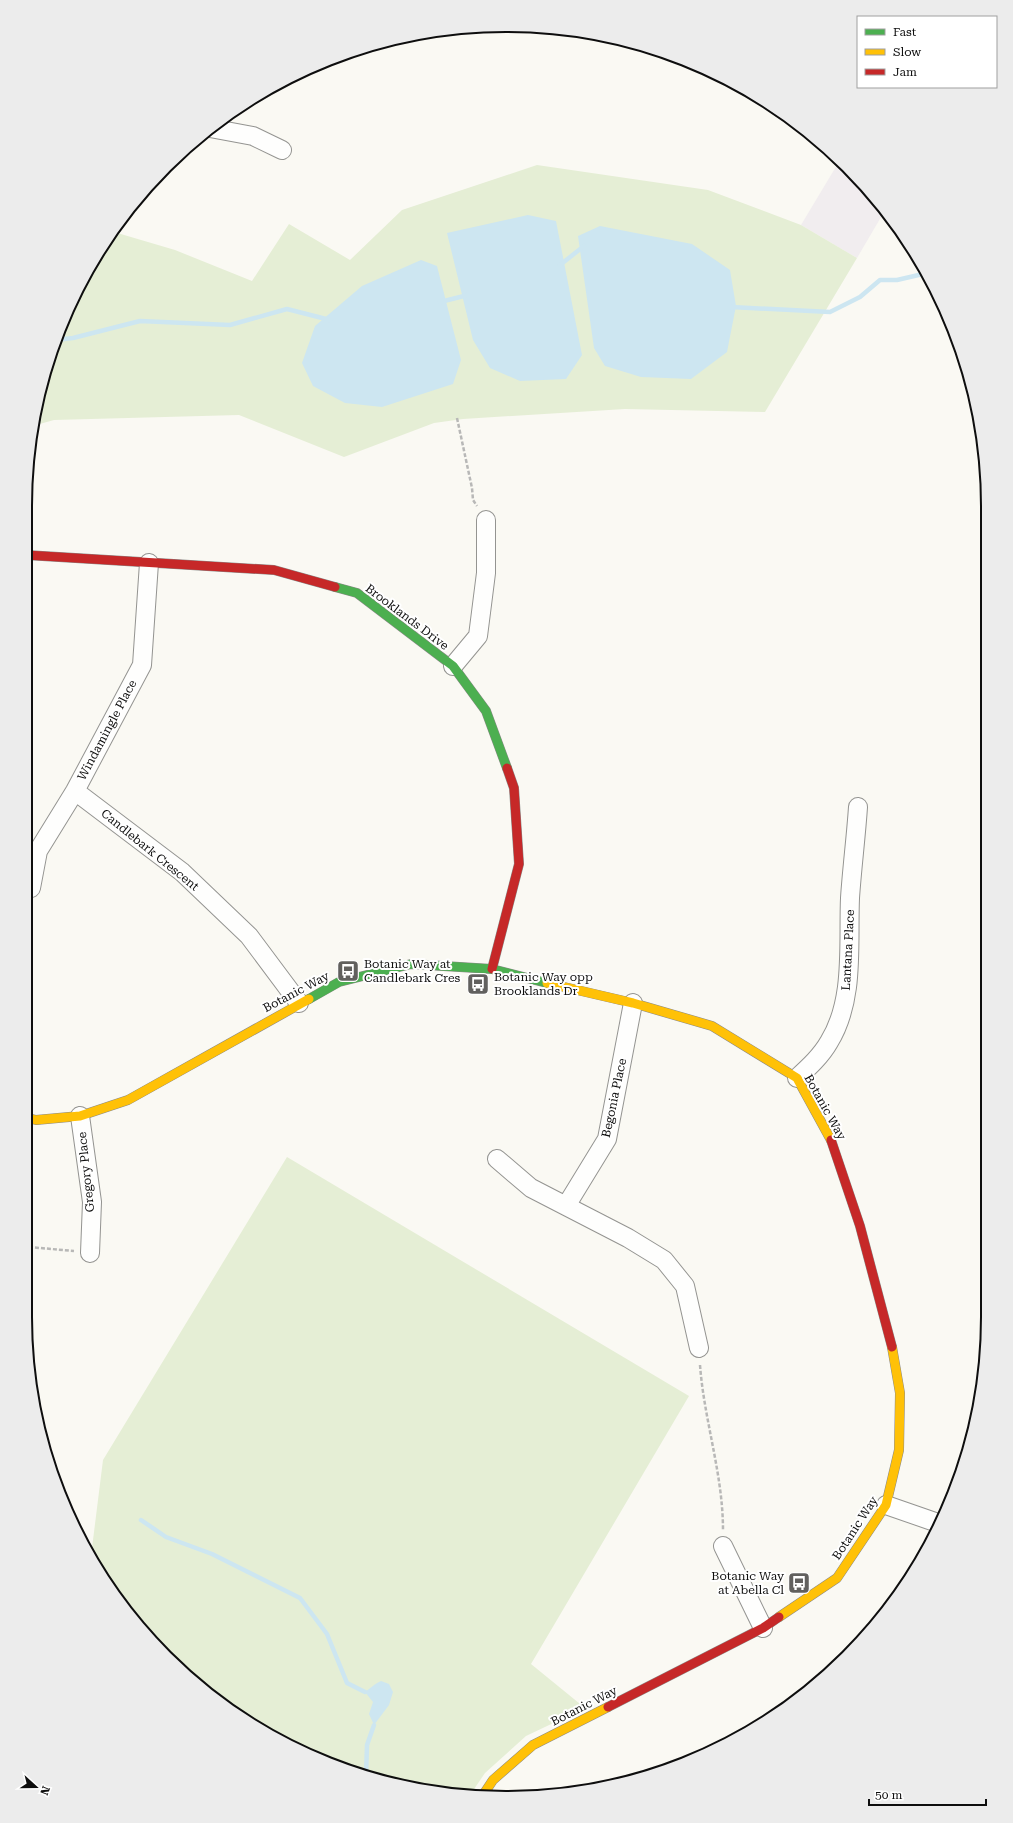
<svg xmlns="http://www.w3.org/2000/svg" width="1013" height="1823" font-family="'Roboto Serif',serif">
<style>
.industrial{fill:#f1edef}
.green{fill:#e5eed5}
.water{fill:#cde6f1}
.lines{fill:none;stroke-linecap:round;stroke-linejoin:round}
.stream{stroke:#cde6f1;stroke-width:4.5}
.street-casing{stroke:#949491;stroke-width:20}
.fast-casing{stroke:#8b8a88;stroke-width:10}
.slow-casing{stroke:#8b8a88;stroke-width:10}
.jam-casing{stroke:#8b8a88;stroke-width:10}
.path{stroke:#b8b8b7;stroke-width:2.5;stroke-dasharray:4 2;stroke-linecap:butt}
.street{stroke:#fefefd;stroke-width:18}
.fast{stroke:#4caf50;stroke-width:9}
.slow{stroke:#ffc107;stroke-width:9}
.jam{stroke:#c62828;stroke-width:9}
.labels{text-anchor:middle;stroke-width:4;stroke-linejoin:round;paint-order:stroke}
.street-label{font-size:12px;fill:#0e0e0e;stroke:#fff}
.poi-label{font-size:12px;fill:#0e0e0e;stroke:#fff;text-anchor:start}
.rim{fill:none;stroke:#0e0e0e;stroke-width:2}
</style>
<rect width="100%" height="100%" fill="#faf9f3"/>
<path class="industrial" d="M 840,160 L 847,166 L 884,212 L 857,258 L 801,225 Z"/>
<path class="green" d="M 537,165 L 708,190 L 801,225 L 857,258 L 765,412 L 625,409 L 463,419 L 434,423 L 344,457 L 239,415 L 54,420 L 36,425 L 50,352 L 90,266 L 114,232 L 175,250 L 252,281 L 289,224 L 350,260 L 402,210 Z
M 287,1157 L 689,1396 L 531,1664 L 585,1708 L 526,1736 L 485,1773 L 470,1795 L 444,1794 L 382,1782 L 294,1748 L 239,1717 L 166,1657 L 124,1609 L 91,1556 L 103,1460 Z"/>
<path class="water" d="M 528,215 L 556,221 L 582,355 L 566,379 L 520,381 L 490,368 L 473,340 L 447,233 Z
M 600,226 L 692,244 L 730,270 L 736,306 L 727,352 L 691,379 L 641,377 L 605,366 L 594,348 L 578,236 Z
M 421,260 L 437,266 L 461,360 L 453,384 L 382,407 L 345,403 L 313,386 L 302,363 L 315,326 L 362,286 Z
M 381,1681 L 389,1684 L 393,1692 L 389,1705 L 374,1725 L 369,1714 L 373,1702 L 365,1692 C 371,1688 374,1684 381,1681 Z"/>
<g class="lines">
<path class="stream" d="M 560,265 L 584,246
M 440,302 L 468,295
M 731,307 L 830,312 L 860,297 L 880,280 L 897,280 L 923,274
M 56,340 L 73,338 L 140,321 L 230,325 L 287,309 L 330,320
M 141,1520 L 166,1537 L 212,1554 L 300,1598 L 327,1634 L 347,1683 L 365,1692
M 366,1776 L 367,1745 L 374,1725"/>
<g class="street-casing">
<path id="street" d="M 210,128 L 253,136 L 282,150
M 453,666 L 478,636 L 486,573 L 486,520
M 75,791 L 182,872 L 249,936 L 299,1003
M 31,888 L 38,851 L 75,791 L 142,665 L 149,563
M 797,1078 C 809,1067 821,1056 829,1042 C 855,1000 848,945 850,898 C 852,868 856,837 858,807
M 80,1116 L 92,1202 L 90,1253
M 497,1159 L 531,1188 L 628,1238 L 664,1260 L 685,1286 L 699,1348
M 566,1206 L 607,1139 L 633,1003
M 886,1505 L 935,1522
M 723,1546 L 763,1628"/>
</g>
<g class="fast-casing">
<path id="fast" d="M 335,587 L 357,593 L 453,666 L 486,711 L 507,768
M 309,999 L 339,982 L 411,964 L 492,969 L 547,983"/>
</g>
<g class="slow-casing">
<path id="slow" d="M 547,983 L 633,1003 L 712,1026 L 797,1078 L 831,1140
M 28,1118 L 36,1120 L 80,1116 L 128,1100 L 309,999
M 779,1617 L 837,1578 L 886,1505 L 899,1450 L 900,1393 L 892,1347
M 483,1795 L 493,1780 L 533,1745 L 608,1707"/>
</g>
<g class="jam-casing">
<path id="jam" d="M 26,555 L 274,570 L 335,587
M 492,969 L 519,864 L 514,788 L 507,768
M 831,1140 L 860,1226 L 892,1347
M 608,1707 L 763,1628 L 779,1617"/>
</g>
<path class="path" d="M 537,28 L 665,52
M 457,418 L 472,488 L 473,500 L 477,506
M 29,1247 L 74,1251
M 700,1365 C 704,1420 723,1474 723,1530"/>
<use href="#street" class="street"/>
<use href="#fast" class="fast"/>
<use href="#slow" class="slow"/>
<use href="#jam" class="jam"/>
</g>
<defs>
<g id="bus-square" transform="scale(1.15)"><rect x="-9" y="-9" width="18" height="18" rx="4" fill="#61605e" stroke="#fff"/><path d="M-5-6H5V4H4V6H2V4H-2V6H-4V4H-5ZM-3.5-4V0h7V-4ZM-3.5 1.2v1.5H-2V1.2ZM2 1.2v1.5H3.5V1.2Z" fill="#fff"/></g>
</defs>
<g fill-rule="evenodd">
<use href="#bus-square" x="348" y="971"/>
<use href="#bus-square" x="478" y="984"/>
<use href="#bus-square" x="799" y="1583"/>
</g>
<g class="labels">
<g class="street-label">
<text transform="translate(407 617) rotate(37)" y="4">Brooklands Drive</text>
<text transform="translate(107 730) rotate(-62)" y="4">Windamingle Place</text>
<text transform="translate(150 850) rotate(39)" y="4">Candlebark Crescent</text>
<text transform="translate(848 950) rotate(-87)" y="4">Lantana Place</text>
<text transform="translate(296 992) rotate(-28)" y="4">Botanic Way</text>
<text transform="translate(614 1098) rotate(-78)" y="4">Begonia Place</text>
<text transform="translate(825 1107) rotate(61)" y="4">Botanic Way</text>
<text transform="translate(86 1172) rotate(-96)" y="4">Gregory Place</text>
<text transform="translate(855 1528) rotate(-57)" y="4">Botanic Way</text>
<text transform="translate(584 1706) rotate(-27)" y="4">Botanic Way</text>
</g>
<g class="poi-label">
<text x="364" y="968">Botanic Way at<tspan x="364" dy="14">Candlebark Cres</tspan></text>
<text x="494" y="981">Botanic Way opp<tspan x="494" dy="14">Brooklands Dr</tspan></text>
<text x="784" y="1580" text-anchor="end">Botanic Way<tspan x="784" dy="14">at Abella Cl</tspan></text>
</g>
</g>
<path d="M0 0H1013V1823H0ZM506 32H507A474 474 0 0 1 981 506V1317A474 474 0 0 1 507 1791H506A474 474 0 0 1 32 1317V506A474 474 0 0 1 506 32Z" fill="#ececec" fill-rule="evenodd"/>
<path class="rim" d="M506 32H507A474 474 0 0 1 981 506V1317A474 474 0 0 1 507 1791H506A474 474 0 0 1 32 1317V506A474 474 0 0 1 506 32Z"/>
<rect x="857" y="16" width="140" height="72" fill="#ffffff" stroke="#9f9f9f"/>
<rect x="865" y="29" width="20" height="6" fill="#4caf50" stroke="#9f9f9f"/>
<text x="893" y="36" font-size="12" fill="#0e0e0e">Fast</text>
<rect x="865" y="49" width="20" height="6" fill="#ffc107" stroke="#9f9f9f"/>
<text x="893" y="56" font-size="12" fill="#0e0e0e">Slow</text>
<rect x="865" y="69" width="20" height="6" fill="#c62828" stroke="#9f9f9f"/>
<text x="893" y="76" font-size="12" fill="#0e0e0e">Jam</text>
<g transform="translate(36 1787) rotate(111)" stroke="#ffffff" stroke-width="3" paint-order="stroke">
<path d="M0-3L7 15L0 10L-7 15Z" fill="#0e0e0e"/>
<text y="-6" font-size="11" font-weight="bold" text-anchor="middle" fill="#0e0e0e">N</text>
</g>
<path d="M869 1799v6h117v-6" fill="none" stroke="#0e0e0e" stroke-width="2"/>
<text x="875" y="1799" font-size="12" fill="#0e0e0e" stroke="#ffffff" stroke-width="3" paint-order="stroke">50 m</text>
</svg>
